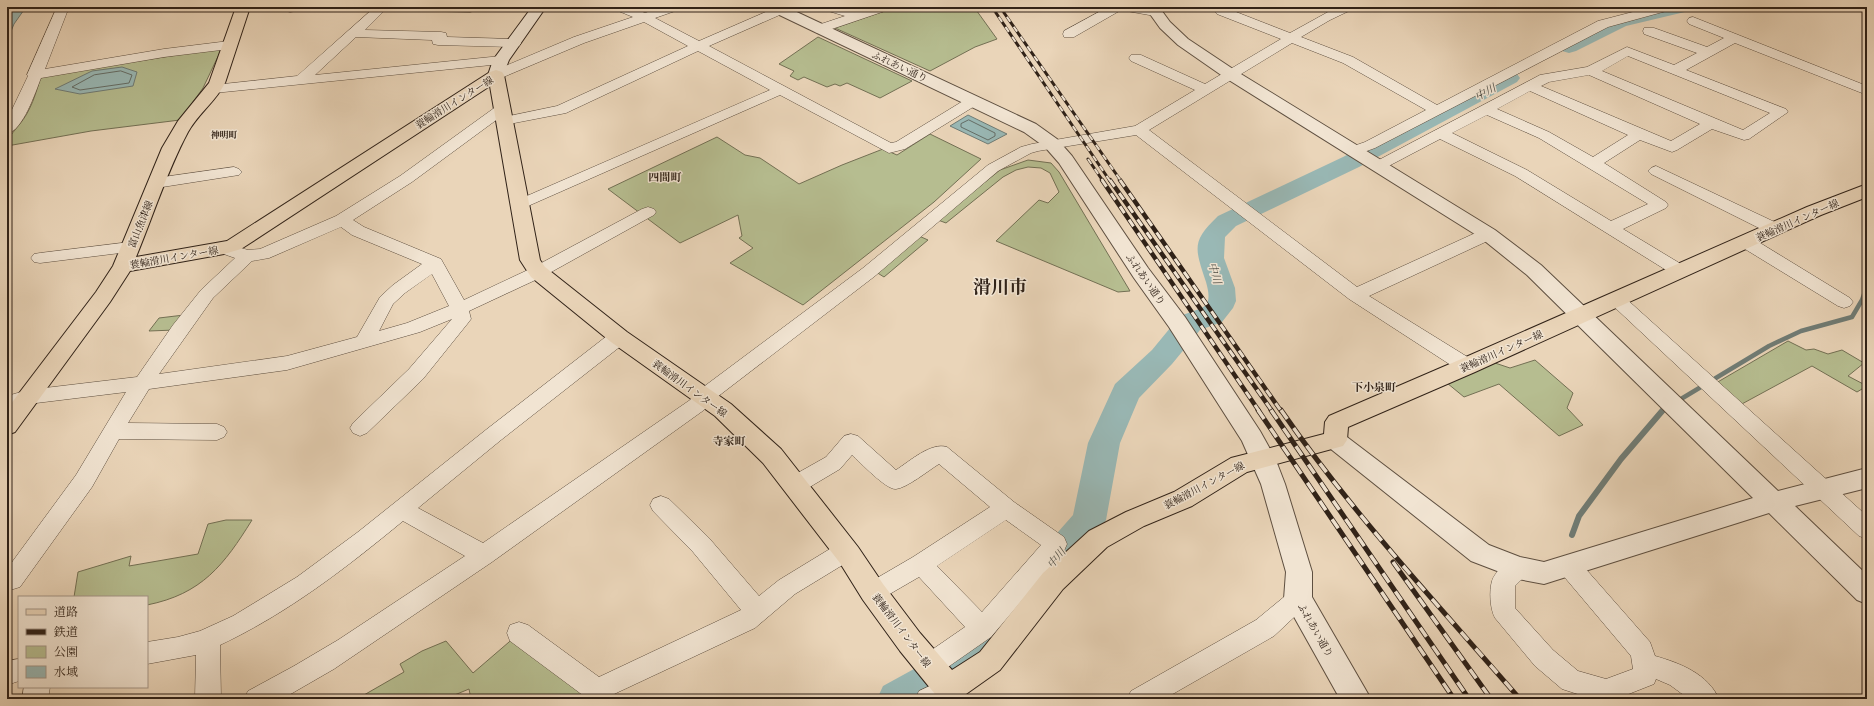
<svg xmlns="http://www.w3.org/2000/svg" width="1874" height="706" font-family="'Libre Caslon Text','Noto Serif JP',serif">
<style>
.green{fill:#b6bd90;stroke:#737054}
.water{fill:#99b8b5;stroke:#6f7c76}
.lines{fill:none;stroke-linecap:round;stroke-linejoin:round}
.shore{stroke:#646d66;stroke-width:1}
.stream-far1{stroke:#6f7c76;stroke-width:4.5}
.stream{stroke:#6f7c76;stroke-width:6}
.river{fill:#99b8b5;fill-rule:evenodd}
.minor-casing{stroke:#5e4f40;stroke-width:1}
.tertiary-casing{stroke:#5e4f40;stroke-width:2}
.secondary-casing{stroke:#302218;stroke-width:2}
.primary-casing{stroke:#302218;stroke-width:2}
.minor{fill:#f1e4d2;fill-rule:evenodd}
.tertiary{fill:#f1e4d2;fill-rule:evenodd}
.secondary{fill:#f1e4d2;fill-rule:evenodd}
.primary{fill:#ead5b9;fill-rule:evenodd}
.rail-far2-casing{stroke:#302218;stroke-width:3}
.rail-far1-casing{stroke:#302218;stroke-width:4.5}
.rail-casing{stroke:#302218;stroke-width:5}
.rail-far2{stroke:#f1e4d2;stroke-width:2;stroke-dasharray:6;stroke-linecap:butt}
.rail-far1{stroke:#f1e4d2;stroke-width:3;stroke-dasharray:8;stroke-linecap:butt}
.rail{stroke:#f1e4d2;stroke-width:3.5;stroke-dasharray:11;stroke-linecap:butt}
.labels{text-anchor:middle;stroke-width:3;stroke-linejoin:round;paint-order:stroke}
.far-neighbourhood-label{font-size:9px;font-weight:bold;fill:#302218;stroke:#f1e4d2}
.street-label{font-size:10px;fill:#302218;stroke:#f1e4d2}
.water-label{font-size:11px;font-style:italic;fill:#504f47;stroke:#f1e4d2}
.neighbourhood-label{font-size:11px;font-weight:bold;fill:#302218;stroke:#f1e4d2}
.town-label{font-size:18px;font-weight:bold;fill:#302218;stroke:#f1e4d2}
</style>
<rect width="100%" height="100%" fill="#ead5b9"/>
<filter id="stains"><feTurbulence type="fractalNoise" baseFrequency=".005" numOctaves="4"/><feColorMatrix values="0 0 0 0 .2 0 0 0 0 .09 0 0 0 0 .02 0 0 0 .5 -.17"/></filter>
<radialGradient id="worn" r=".72"><stop offset=".6" stop-color="#630" stop-opacity="0"/><stop offset="1" stop-color="#630" stop-opacity=".3"/></radialGradient>
<path class="green" d="M 896,7 L 974,7 L 997,39 L 975,47 L 930,71 L 835,28 Z
M 818,37 L 912,81 L 880,98 L 847,83 L 840,86 L 835,84 L 827,87 L 804,77 L 798,80 L 790,76 L 794,71 L 779,64 Z
M 222,48 L 203,88 L 180,120 L 91,131 L 7,146 C 7,137 14,132 19,125 C 31,111 36,93 41,76 Z
M 930,134 L 981,159 L 934,202 L 803,305 L 730,263 L 753,248 L 739,238 L 742,236 L 738,215 L 680,243 L 608,189 L 717,137 L 745,155 L 760,158 L 799,184 L 842,165 L 883,149 L 897,155 Z
M 1028,160 L 1051,163 L 1059,172 L 1130,291 L 1118,292 L 996,241 L 1039,200 L 1048,203 L 1059,192 L 1050,173 L 1041,168 L 1028,167 L 1016,170 L 1003,177 L 946,223 L 938,220 L 1000,170 Z
M 919,236 L 928,240 L 884,277 L 876,272 Z
M 184,315 L 175,330 L 149,331 L 159,318 Z
M 1788,341 L 1806,350 L 1814,349 L 1828,354 L 1842,350 L 1864,363 L 1848,376 L 1867,386 L 1857,392 L 1812,366 L 1740,405 L 1716,383 Z
M 1535,360 L 1573,393 L 1567,408 L 1583,425 L 1559,436 L 1499,384 L 1464,397 L 1447,383 L 1495,363 L 1510,368 Z
M 226,520 L 252,520 C 224,565 202,594 147,605 L 147,597 L 74,597 L 78,572 L 131,556 L 129,566 L 198,554 L 208,524 Z
M 516,636 L 591,699 L 548,699 L 546,697 L 543,699 L 471,699 L 469,689 L 445,699 L 357,699 L 404,672 L 400,664 L 422,651 L 446,641 L 473,673 Z"/>
<path class="water" d="M 7,7 L 26,7 L 14,24 L 7,41 Z
M 122,67 L 137,72 L 133,86 L 80,94 L 55,89 L 92,71 Z
M 968,115 L 1007,134 L 988,144 L 950,126 Z"/>
<g class="lines">
<path class="shore" d="M 121,71 L 132,75 L 129,83 L 80,90 L 72,87 L 94,75 Z
M 969,120 L 995,133 L 995,136 L 988,140 L 961,127 L 961,124 Z"/>
<path class="stream-far1" d="M 1676,402 L 1769,346 L 1801,331 L 1852,317 L 1862,300 L 1867,286
M 1662,411 L 1668,407"/>
<path class="stream" d="M 1572,535 L 1579,516 L 1621,459 L 1663,410"/>
<path class="river" d="M 1658,7 L 1691,7 L 1689,11 L 1626,26 L 1576,51 L 1569,53 L 1562,51 L 1559,47 L 1562,43 L 1612,18 Z
M 1510,72 L 1517,74 L 1520,78 L 1517,82 L 1359,167 L 1236,226 L 1225,237 L 1224,258 L 1235,288 L 1236,301 L 1233,308 L 1222,322 L 1200,330 L 1172,364 L 1139,398 L 1120,443 L 1106,520 L 1101,530 L 1054,588 L 1041,592 L 1028,588 L 1023,577 L 1028,566 L 1073,515 L 1088,443 L 1115,384 L 1152,350 L 1180,316 L 1202,308 L 1207,304 C 1210,297 1208,289 1206,282 C 1195,248 1191,242 1218,216 L 1343,157 L 1503,74 Z
M 1013,594 L 1026,599 L 1031,610 L 1026,621 L 998,654 L 962,682 L 933,699 L 877,699 L 883,686 L 934,658 L 972,630 L 1000,599 Z"/>
<g class="minor-casing">
<path id="minor" d="M 57,7 L 69,7 L 45,69 L 164,49 L 229,41 L 234,42 L 236,45 L 234,48 L 229,49 L 164,57 L 41,78 C 35,93 23,130 7,134 L 7,120 L 28,76 L 27,75 Z
M 284,7 L 305,7 L 303,10 L 290,12 L 286,11 Z
M 375,7 L 388,7 L 365,30 L 441,32 L 446,33 L 447,37 L 514,39 L 519,40 L 521,43 L 519,46 L 514,47 L 438,45 L 433,44 L 432,40 L 356,37 L 315,75 L 501,56 L 506,57 L 508,60 L 506,63 L 501,64 L 214,93 L 209,92 L 207,89 L 209,86 L 214,85 L 297,76 Z
M 415,7 L 476,7 L 476,8 L 474,11 L 470,12 L 421,11 L 417,10 Z
M 614,7 L 631,7 L 645,13 L 662,7 L 680,7 L 678,10 L 655,18 L 699,41 L 777,7 L 793,7 L 791,10 L 709,46 L 891,143 L 896,142 L 968,98 L 978,98 L 980,101 L 978,104 L 905,149 L 889,153 L 780,95 L 519,210 L 513,208 L 511,205 L 513,202 L 770,90 L 698,51 L 566,113 L 504,125 L 499,124 L 497,121 L 499,118 L 412,182 L 353,220 L 364,227 L 441,259 L 464,300 L 532,268 L 642,209 L 648,207 L 654,209 L 656,212 L 654,215 L 544,276 L 469,311 L 471,319 L 468,323 L 423,379 L 367,433 L 360,436 L 353,433 L 350,428 L 353,423 L 409,369 L 452,319 L 420,332 L 287,370 L 149,389 L 128,423 L 217,424 L 224,427 L 227,432 L 224,437 L 217,440 L 119,439 L 92,487 L 20,587 L 7,591 L 7,569 L 76,475 L 126,392 L 28,404 L 7,410 L 7,396 L 28,390 L 137,377 L 173,325 L 201,290 L 235,258 L 218,252 L 216,248 L 218,244 L 224,243 L 248,250 L 260,249 L 336,216 L 400,176 L 497,106 L 507,106 L 509,109 L 499,118 L 557,106 L 688,46 L 644,22 L 584,43 L 501,78 L 491,78 L 489,75 L 491,72 L 574,37 L 633,17 L 616,10 ZM 341,227 L 352,235 L 422,264 L 393,285 L 380,297 L 357,337 L 287,356 L 159,374 L 213,298 L 252,261 L 269,258 ZM 432,274 L 449,306 L 407,323 L 379,331 L 393,304 L 405,293 Z
M 823,7 L 842,7 L 857,12 L 872,7 L 890,7 L 888,10 L 820,33 L 815,32 L 814,29 L 815,26 L 845,16 L 825,10 Z
M 1108,7 L 1147,7 L 1159,9 L 1161,12 L 1159,15 L 1155,16 L 1121,10 L 1074,37 L 1064,37 L 1063,34 L 1064,31 Z
M 1219,7 L 1234,7 L 1231,10 L 1290,33 L 1337,7 L 1353,7 L 1351,10 L 1330,20 L 1301,37 L 1353,57 L 1437,105 L 1598,21 L 1652,7 L 1672,7 L 1670,10 L 1608,27 L 1375,148 L 1353,156 L 1348,154 L 1345,151 L 1348,148 L 1365,142 L 1426,110 L 1343,63 L 1292,43 L 1149,130 L 1357,287 L 1482,230 L 1488,229 L 1494,230 L 1496,234 L 1494,238 L 1369,296 L 1474,361 L 1477,366 L 1474,371 L 1467,373 L 1460,371 L 1349,299 L 1136,135 L 1038,151 L 1031,153 L 998,171 L 875,276 L 712,401 L 704,410 L 492,562 L 334,669 L 282,699 L 244,699 L 248,691 L 294,666 L 338,640 L 465,556 L 403,521 C 346,568 288,613 220,645 L 221,699 L 195,699 L 196,655 L 147,664 L 147,642 L 178,637 L 200,631 L 233,616 L 297,577 L 358,532 L 487,429 L 612,332 L 619,331 L 626,332 L 628,337 L 626,342 L 501,440 L 418,508 L 483,543 L 690,400 L 698,391 L 863,268 L 988,165 L 1021,147 L 1032,144 L 1135,126 L 1195,90 L 1131,61 L 1129,58 L 1131,55 L 1141,55 L 1205,84 L 1281,39 L 1217,14 L 1215,11 Z
M 1693,17 L 1867,86 L 1867,95 L 1735,43 L 1686,70 L 1786,109 L 1788,112 L 1749,139 L 1744,140 L 1712,129 L 1677,150 L 1672,152 L 1640,140 L 1604,163 L 1666,202 L 1668,205 L 1666,208 L 1623,229 L 1686,267 L 1689,271 L 1686,275 L 1680,277 L 1674,275 L 1515,176 L 1440,139 L 1383,169 L 1378,171 L 1373,169 L 1370,166 L 1373,163 L 1540,75 L 1587,67 L 1627,47 L 1674,65 L 1697,53 L 1644,34 L 1643,31 L 1644,28 L 1654,28 L 1707,47 L 1724,38 L 1689,24 L 1687,21 L 1689,18 ZM 1628,56 L 1770,113 L 1743,130 L 1602,71 ZM 1589,75 L 1700,124 L 1671,141 L 1541,86 L 1549,82 ZM 1530,91 L 1628,135 L 1593,157 L 1549,132 L 1497,109 ZM 1487,115 L 1539,138 L 1648,204 L 1611,221 L 1527,170 L 1452,133 Z
M 1656,166 L 1781,225 L 1783,229 L 1781,233 L 1775,234 L 1769,233 L 1651,174 L 1648,171 L 1651,168 Z
M 234,167 L 239,169 L 242,172 L 239,175 L 156,188 L 150,186 L 148,183 L 150,180 L 156,178 Z
M 1746,237 L 1752,238 L 1850,298 L 1853,302 L 1850,306 L 1844,308 L 1838,306 L 1740,246 L 1738,242 L 1740,238 Z
M 130,242 L 136,243 L 138,247 L 136,251 L 40,263 L 34,262 L 31,258 L 34,254 L 40,253 Z
M 1616,293 L 1622,295 L 1867,516 L 1867,539 L 1859,536 L 1610,303 L 1607,299 L 1610,295 Z
M 851,434 L 858,436 L 896,470 C 910,461 931,442 947,447 L 1014,502 L 1064,537 L 1067,544 L 1064,551 L 991,637 L 938,674 L 929,677 L 920,674 L 917,666 L 920,658 L 965,627 L 919,577 L 881,599 L 873,602 L 865,599 L 861,592 L 865,585 L 913,557 L 990,507 L 939,464 C 929,470 907,488 896,489 C 886,490 860,462 852,455 L 840,469 L 803,491 L 795,493 L 787,491 L 784,485 L 787,479 L 826,457 L 844,436 ZM 1006,520 L 1041,545 L 982,612 L 937,566 Z
M 661,496 L 669,499 L 709,538 L 759,596 L 779,580 L 838,544 L 846,542 L 854,544 L 857,551 L 854,558 L 795,594 L 755,628 L 612,695 L 614,699 L 588,699 L 510,641 L 507,633 L 510,625 L 519,622 L 528,625 L 599,677 L 741,610 L 693,552 L 653,511 L 650,505 L 653,499 Z
M 1569,556 L 1577,559 L 1650,642 L 1655,656 C 1680,663 1708,674 1719,699 L 1689,699 L 1670,685 L 1656,679 L 1654,684 L 1616,699 L 1593,699 L 1562,689 L 1535,666 L 1495,618 C 1490,609 1489,591 1492,581 C 1494,573 1508,559 1517,559 C 1520,558 1523,560 1526,561 L 1530,568 L 1526,575 L 1515,586 L 1515,608 L 1553,650 L 1578,671 L 1606,679 L 1633,669 L 1631,656 L 1561,573 L 1557,566 L 1561,559 Z
M 1298,589 L 1306,592 L 1310,599 L 1306,606 L 1274,636 L 1164,699 L 1127,699 L 1131,691 L 1256,620 L 1290,592 Z
M 19,659 L 19,681 L 7,685 L 7,661 Z
M 949,677 L 958,681 L 962,689 L 958,697 L 955,699 L 915,699 L 919,691 Z
M 24,687 L 50,687 L 48,699 L 22,699 Z"/>
</g>
<g class="tertiary-casing">
<path id="tertiary" d="M 767,7 L 786,7 L 1036,124 L 1057,139 L 1072,156 L 1148,268 L 1185,317 L 1260,431 L 1275,458 L 1285,484 L 1312,572 L 1312,597 L 1371,699 L 1340,699 L 1284,599 L 1286,572 L 1261,484 L 1242,441 L 1169,327 L 1134,278 L 1059,163 L 1045,147 L 1024,132 L 769,10 Z
M 1145,7 L 1159,7 L 1170,22 L 1188,39 L 1236,71 L 1495,230 L 1541,265 L 1778,491 L 1867,468 L 1867,488 L 1795,506 L 1867,575 L 1867,604 L 1857,600 L 1769,513 L 1544,584 L 1518,579 L 1471,561 L 1327,446 L 1323,440 L 1327,434 L 1335,431 L 1343,434 L 1489,545 L 1520,557 L 1544,562 L 1753,498 L 1527,275 L 1481,238 L 1224,77 L 1178,45 L 1160,28 Z"/>
</g>
<g class="secondary-casing">
<path id="secondary" d="M 532,7 L 546,7 L 509,60 L 502,78 L 496,80 L 490,78 L 488,75 L 493,60 Z"/>
</g>
<g class="primary-casing">
<path id="primary" d="M 236,7 L 250,7 L 225,83 C 216,101 198,114 188,132 C 167,171 153,216 136,257 L 227,241 L 490,72 L 496,70 L 502,72 L 504,75 L 540,260 L 545,267 L 627,332 L 731,404 L 781,449 L 858,547 L 883,584 L 920,633 L 952,670 L 980,652 L 1043,573 L 1089,531 L 1126,512 L 1174,492 L 1231,458 L 1324,434 L 1325,422 L 1329,416 L 1459,360 L 1807,207 L 1867,184 L 1867,197 L 1821,215 L 1475,372 L 1348,427 L 1347,440 L 1343,446 L 1247,472 L 1192,506 L 1144,526 L 1107,547 L 1063,589 L 1000,670 L 959,699 L 939,699 L 900,651 L 863,600 L 840,563 L 763,463 L 715,416 L 611,342 L 531,277 L 520,260 L 490,86 L 241,249 L 224,254 L 130,271 L 110,302 L 15,432 L 7,435 L 7,409 L 96,292 L 113,266 L 162,148 L 178,121 L 209,83 Z"/>
</g>
<use href="#minor" class="minor"/>
<use href="#tertiary" class="tertiary"/>
<use href="#secondary" class="secondary"/>
<use href="#primary" class="primary"/>
<g class="rail-far2-casing">
<path id="rail-far2" d="M 992,7 L 1110,181
M 1000,7 L 1121,181
M 1088,159 L 1103,181"/>
</g>
<g class="rail-far1-casing">
<path id="rail-far1" d="M 1102,180 L 1259,411
M 1110,180 L 1272,411
M 1120,180 L 1281,411"/>
</g>
<g class="rail-casing">
<path id="rail" d="M 1258,410 L 1454,699
M 1271,410 L 1469,699
M 1281,410 C 1352,513 1438,605 1520,699
M 1393,562 L 1491,699"/>
</g>
<use href="#rail-far2" class="rail-far2"/>
<use href="#rail-far1" class="rail-far1"/>
<use href="#rail" class="rail"/>
</g>
<g class="labels">
<g class="far-neighbourhood-label">
<text x="224" y="138">神明町</text>
</g>
<g class="street-label">
<text transform="translate(900 66) rotate(25)" y="4">ふれあい通り</text>
<text transform="translate(454 102) rotate(-32)" y="4">蓑輪滑川インター線</text>
<text transform="translate(1797 220) rotate(-24)" y="4">蓑輪滑川インター線</text>
<text transform="translate(140 224) rotate(-68)" y="4">富山魚津線</text>
<text transform="translate(174 257) rotate(-10)" y="4">蓑輪滑川インター線</text>
<text transform="translate(1146 279) rotate(55)" y="4">ふれあい通り</text>
<text transform="translate(1501 351) rotate(-24)" y="4">蓑輪滑川インター線</text>
<text transform="translate(690 388) rotate(36)" y="4">蓑輪滑川インター線</text>
<text transform="translate(1204 485) rotate(-28)" y="4">蓑輪滑川インター線</text>
<text transform="translate(902 630) rotate(53)" y="4">蓑輪滑川インター線</text>
<text transform="translate(1316 630) rotate(60)" y="4">ふれあい通り</text>
</g>
<g class="water-label">
<text transform="translate(1485 92) rotate(-28)" y="4">中川</text>
<text transform="translate(1215 273) rotate(75)" y="4">中川</text>
<text transform="translate(1056 558) rotate(-50)" y="4">中川</text>
</g>
<g class="neighbourhood-label">
<text x="665" y="181">四間町</text>
<text x="1374" y="391">下小泉町</text>
<text x="729" y="445">寺家町</text>
</g>
<g class="town-label">
<text x="1000" y="293">滑川市</text>
</g>
</g>
<rect width="1874" height="706" fill="none" stroke="#ead5b9" stroke-width="24"/>
<rect x="8" y="8" width="1858" height="690" fill="none" stroke="#302218" stroke-width="2"/>
<rect x="12" y="12" width="1850" height="682" fill="none" stroke="#302218"/>
<rect x="18" y="596" width="130" height="92" fill="#f1e4d2" stroke="#a49688"/>
<rect x="26" y="609" width="20" height="6" fill="#ead5b9" stroke="#a49688"/>
<text x="54" y="616" font-size="12" fill="#302218">道路</text>
<rect x="26" y="629" width="20" height="6" fill="#302218" stroke="#a49688"/>
<text x="54" y="636" font-size="12" fill="#302218">鉄道</text>
<rect x="26" y="646" width="20" height="12" fill="#b6bd90" stroke="#a49688"/>
<text x="54" y="656" font-size="12" fill="#302218">公園</text>
<rect x="26" y="666" width="20" height="12" fill="#99b8b5" stroke="#a49688"/>
<text x="54" y="676" font-size="12" fill="#302218">水域</text>
<rect width="100%" height="100%" filter="url(#stains)"/>
<rect width="100%" height="100%" fill="url(#worn)"/>
</svg>
